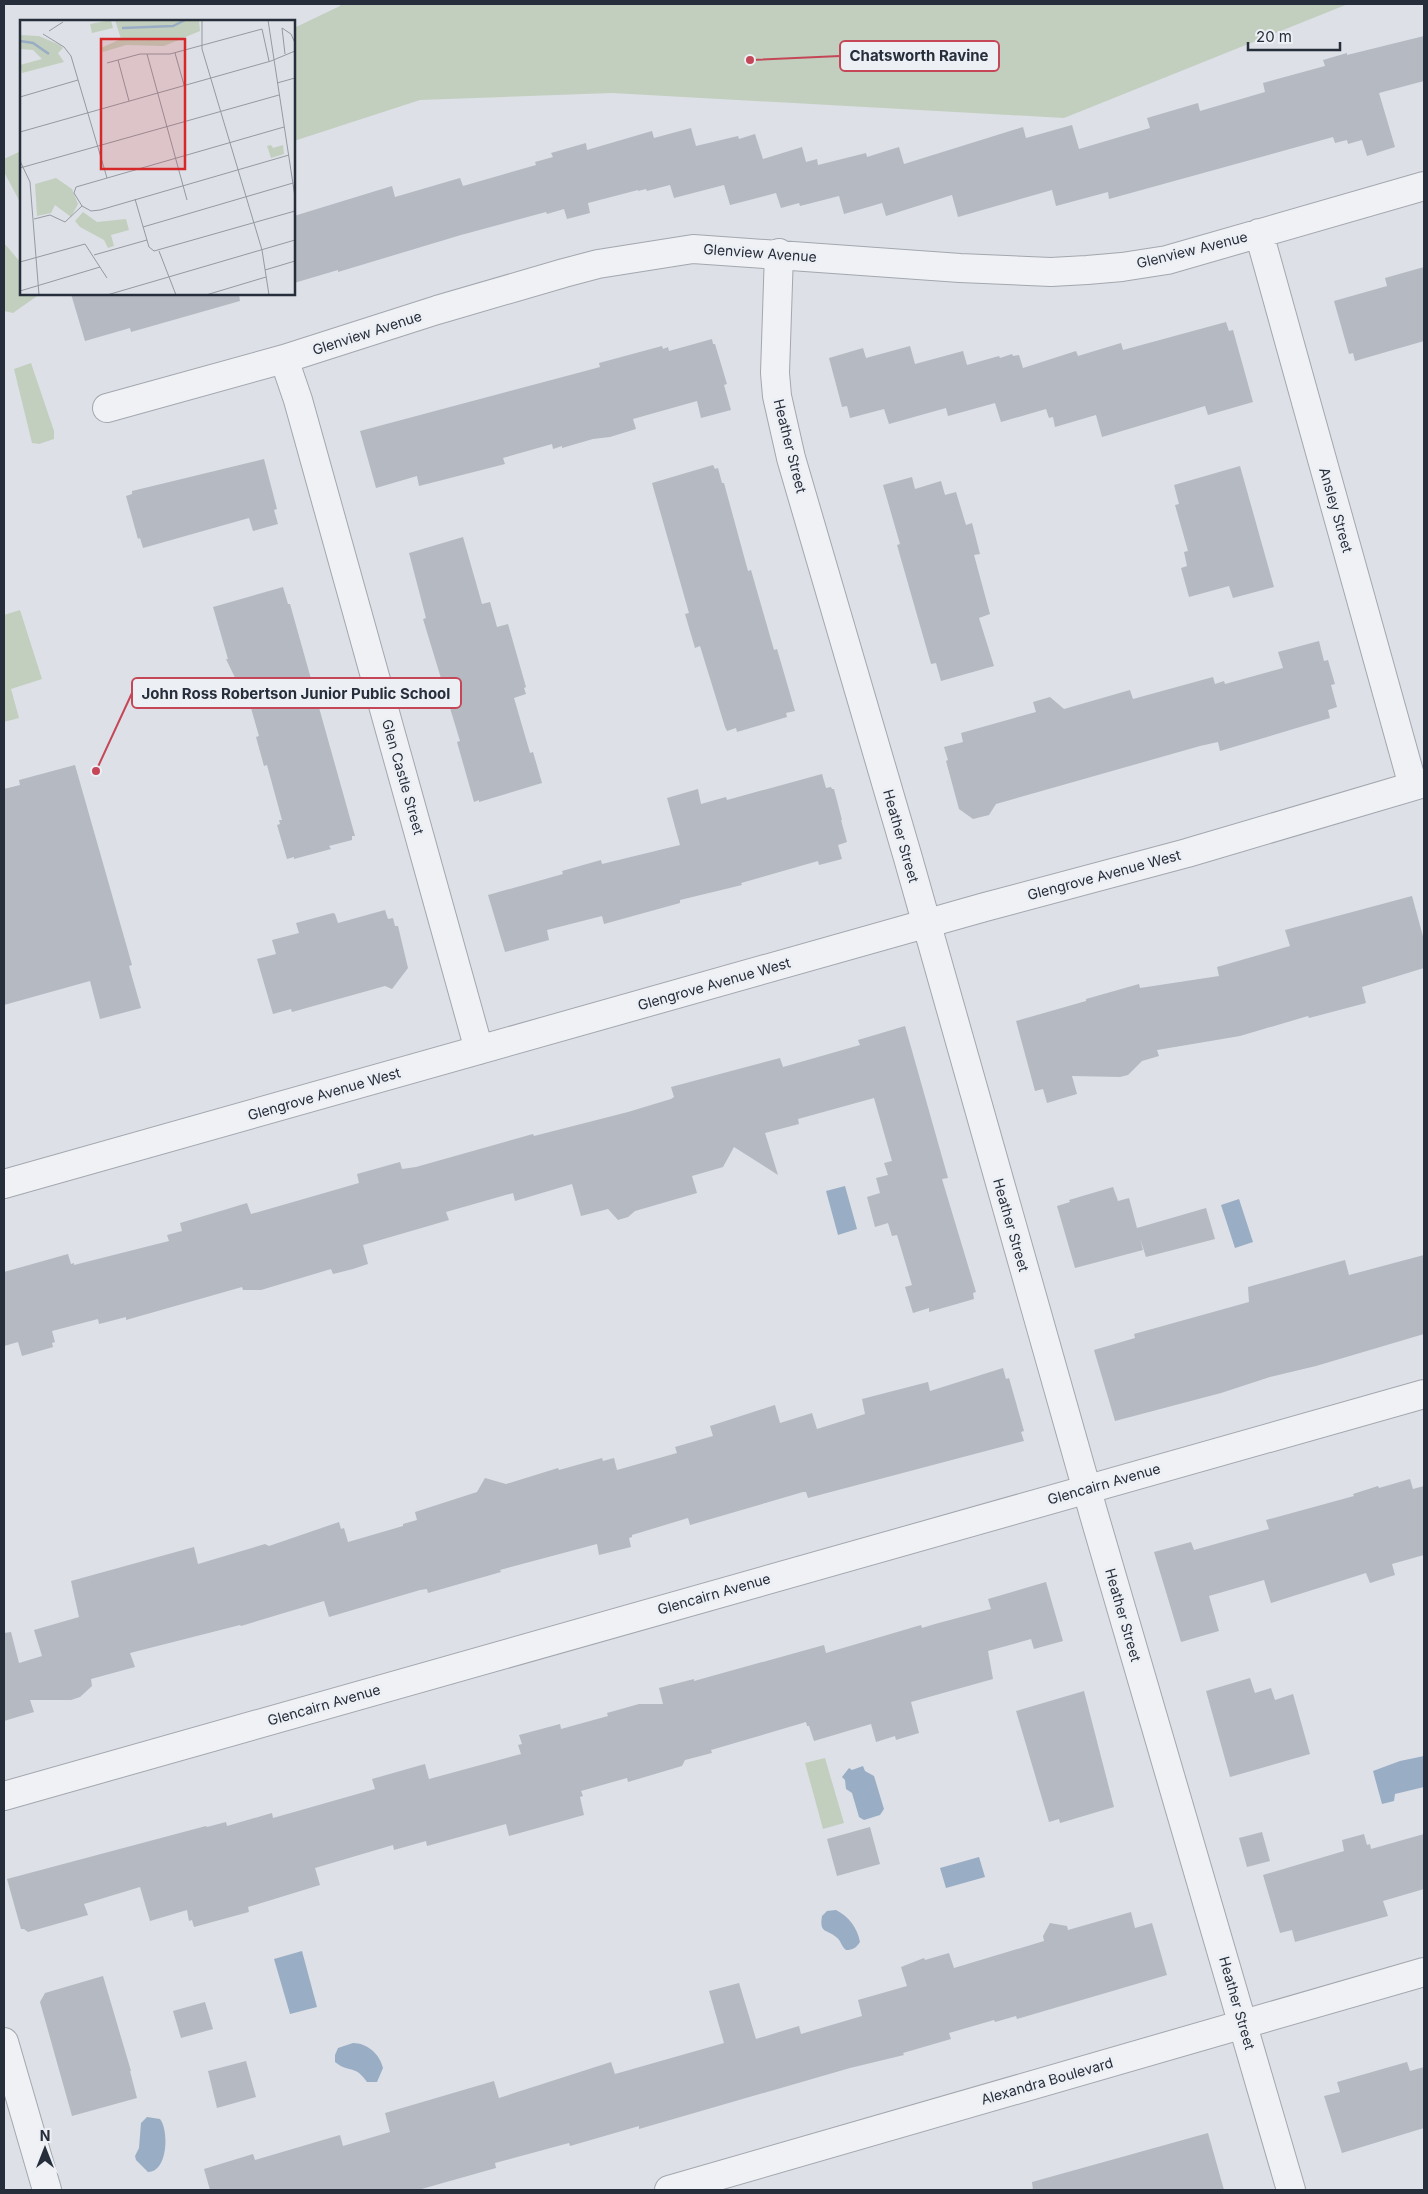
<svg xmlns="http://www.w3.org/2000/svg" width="1428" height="2194" font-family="Inter,sans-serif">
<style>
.green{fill:#c2cfbe}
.water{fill:#99adc4}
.building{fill:#b4b9c2}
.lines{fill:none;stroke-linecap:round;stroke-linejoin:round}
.minor-casing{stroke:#a3a7af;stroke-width:30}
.minor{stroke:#eff1f4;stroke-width:28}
.labels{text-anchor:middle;stroke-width:5;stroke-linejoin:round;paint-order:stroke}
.street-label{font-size:14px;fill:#272e3b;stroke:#eceff4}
.inset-river{fill:none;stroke:#99adc4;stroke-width:2.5}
.inset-road{fill:none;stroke:#9499a2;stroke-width:1}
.view{fill:#d62828;fill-opacity:0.15;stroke:#d62828;stroke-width:2.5}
.inset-edge{fill:none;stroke:#272e3b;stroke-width:2.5}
.leader{fill:none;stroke:#c54757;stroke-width:2}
.callout-dot{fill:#c54757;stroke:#eceff4;stroke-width:2}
.callout{fill:#eceff4;stroke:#c54757;stroke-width:2}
.callout-label{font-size:15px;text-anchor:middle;font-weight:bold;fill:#272e3b}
</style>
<rect width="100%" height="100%" fill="#dde0e6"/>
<path class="green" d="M 340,4 L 1348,4 L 1064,118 L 612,93 L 420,100 L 294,141 L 294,28 L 340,6 Z
M 21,151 L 21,204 L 4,172 L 4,159 Z
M 4,243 L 21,263 L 21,294 L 40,294 L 13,313 L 4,311 Z
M 31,363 L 54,431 L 54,439 L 39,444 L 32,443 L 14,369 Z
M 20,610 L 42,679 L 11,689 L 19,718 L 4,722 L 4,615 Z
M 825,1758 L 844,1823 L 823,1829 L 805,1763 Z"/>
<path class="water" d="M 845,1186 L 857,1229 L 838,1235 L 826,1191 Z
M 1239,1199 L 1253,1242 L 1235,1248 L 1221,1205 Z
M 1424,1756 L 1424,1787 L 1395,1794 L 1394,1801 L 1382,1804 L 1373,1771 L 1400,1761 Z
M 863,1766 L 865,1771 L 874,1776 L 884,1809 L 880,1815 L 864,1820 L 859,1817 L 852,1793 L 846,1789 L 845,1780 L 842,1777 L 849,1768 L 852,1770 Z
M 979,1857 L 985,1877 L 946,1888 L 940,1868 Z
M 836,1910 C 849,1917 857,1927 860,1942 C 856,1948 853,1950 846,1950 C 841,1946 841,1940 836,1937 C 827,1929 819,1934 822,1916 L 827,1911 Z
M 302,1951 L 317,2007 L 290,2014 L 274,1959 Z
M 353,2043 C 367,2043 380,2054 383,2068 L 377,2082 L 367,2082 C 355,2064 348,2073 335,2062 L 335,2055 L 338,2048 Z
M 147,2117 L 160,2119 C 169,2130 168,2172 148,2172 L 136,2160 L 135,2156 L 139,2148 L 141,2123 Z"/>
<path class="building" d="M 1424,36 L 1424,81 L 1379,93 L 1395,147 L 1367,156 L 1362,140 L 1348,144 L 1347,140 L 1335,143 L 1333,137 L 1109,199 L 1108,192 L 1056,206 L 1052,190 L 958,217 L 952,195 L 886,216 L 882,203 L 844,214 L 839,196 L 800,206 L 799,203 L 781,208 L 776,193 L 730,205 L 724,185 L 674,198 L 670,185 L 647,191 L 646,189 L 638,191 L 638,190 L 588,203 L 590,213 L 567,219 L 564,209 L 547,214 L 546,212 L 461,235 L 338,272 L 338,270 L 294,283 L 294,216 L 392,186 L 395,197 L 460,178 L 463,186 L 536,165 L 535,162 L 553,157 L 551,153 L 586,143 L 587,150 L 652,131 L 654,138 L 691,128 L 696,146 L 738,136 L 739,139 L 755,134 L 763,159 L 802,147 L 806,162 L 817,159 L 818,165 L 866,153 L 867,157 L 899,147 L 904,164 L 1023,127 L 1026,138 L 1072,125 L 1079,149 L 1150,128 L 1147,118 L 1198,103 L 1200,111 L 1265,92 L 1263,83 L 1325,66 L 1323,60 L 1347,53 L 1347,55 Z
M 1424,267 L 1424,341 L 1355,361 L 1353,353 L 1349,354 L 1334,301 L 1387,286 L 1385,278 Z
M 71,294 L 239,294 L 240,301 L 131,332 L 130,328 L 85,341 Z
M 1226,322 L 1229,331 L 1233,330 L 1253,402 L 1208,415 L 1205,406 L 1102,437 L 1096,415 L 1055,427 L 1053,417 L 1049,418 L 1046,409 L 1001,422 L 995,403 L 948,416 L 946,408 L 889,424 L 884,409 L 850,418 L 847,406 L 842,407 L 829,358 L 863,348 L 866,358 L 910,346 L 915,364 L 963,351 L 967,365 L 999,356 L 1000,358 L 1012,354 L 1013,356 L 1019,355 L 1023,368 L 1076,351 L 1078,356 L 1121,343 L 1123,350 Z
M 712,339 L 713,344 L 715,344 L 727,384 L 724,385 L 731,410 L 701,418 L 697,401 L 633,419 L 636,429 L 610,437 L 593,439 L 562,448 L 562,446 L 553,449 L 552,444 L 503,458 L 505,464 L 419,486 L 417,476 L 376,488 L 360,431 L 574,374 L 600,367 L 599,363 L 662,346 L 663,349 L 668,347 L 669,351 Z
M 264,459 L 277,509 L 274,510 L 278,524 L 253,531 L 249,518 L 143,548 L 140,538 L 138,539 L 126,496 L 132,494 L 132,491 Z
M 713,465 L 715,469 L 718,468 L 722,483 L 724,483 L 748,571 L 751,570 L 774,650 L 777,649 L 795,711 L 786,713 L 787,717 L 737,732 L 736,728 L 727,731 L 725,727 L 700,646 L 695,648 L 685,614 L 689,613 L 652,483 Z
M 1240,466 L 1274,587 L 1233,598 L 1229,586 L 1189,597 L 1181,568 L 1187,566 L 1184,552 L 1188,551 L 1175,505 L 1179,504 L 1174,485 Z
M 912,477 L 915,489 L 941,481 L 945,495 L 956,492 L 966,525 L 972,523 L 980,554 L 974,555 L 990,614 L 979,618 L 994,666 L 941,681 L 936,663 L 931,664 L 897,545 L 900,544 L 883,485 Z
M 463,537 L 482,604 L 490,602 L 497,627 L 508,624 L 526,687 L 524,688 L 526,694 L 514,698 L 530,753 L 533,752 L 542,783 L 479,802 L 479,800 L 474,802 L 457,742 L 460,741 L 423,619 L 426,618 L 409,553 Z
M 283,587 L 288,604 L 290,604 L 355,836 L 352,836 L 352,840 L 329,846 L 331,849 L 294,859 L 294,857 L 287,859 L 277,825 L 280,824 L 279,820 L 282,820 L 267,765 L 264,766 L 256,737 L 259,736 L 244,684 L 239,686 L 226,659 L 228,659 L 213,607 Z
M 1319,641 L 1324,661 L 1328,660 L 1335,684 L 1331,685 L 1337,707 L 1328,710 L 1330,718 L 1220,751 L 1218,742 L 1200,746 L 996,804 L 989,815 L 973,819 L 959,809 L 946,761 L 948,760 L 944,747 L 963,742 L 961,733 L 1036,712 L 1033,702 L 1050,697 L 1064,709 L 1130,690 L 1133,699 L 1213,677 L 1215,684 L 1224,681 L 1225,684 L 1283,668 L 1278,652 Z
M 75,765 L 132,965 L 129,966 L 141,1008 L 100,1019 L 90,981 L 4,1005 L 4,789 L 20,785 L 19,780 Z
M 822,774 L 826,788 L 831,787 L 832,789 L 834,789 L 842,820 L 841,820 L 847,842 L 838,845 L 842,859 L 819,865 L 818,861 L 741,883 L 742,885 L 680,900 L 680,903 L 604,924 L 602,916 L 547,930 L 549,940 L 505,952 L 488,895 L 563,874 L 562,871 L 601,860 L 602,864 L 680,845 L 667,798 L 698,789 L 701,804 L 726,797 L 727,800 Z
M 1412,896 L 1424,940 L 1424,968 L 1362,987 L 1366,1003 L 1309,1018 L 1308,1016 L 1240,1036 L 1157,1050 L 1159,1056 L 1142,1061 L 1128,1075 L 1120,1077 L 1072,1076 L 1077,1094 L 1047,1103 L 1043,1089 L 1035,1091 L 1016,1021 L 1086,1001 L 1086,999 L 1139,984 L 1140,988 L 1219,976 L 1217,967 L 1290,946 L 1285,930 Z
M 385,910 L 388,919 L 393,918 L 395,926 L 398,926 L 408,968 L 392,989 L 385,986 L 292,1012 L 291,1009 L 273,1014 L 257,959 L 276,954 L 272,940 L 299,933 L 296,923 L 333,913 L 335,914 L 338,923 Z
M 905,1026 L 948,1178 L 942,1179 L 976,1292 L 973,1293 L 974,1299 L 929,1312 L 929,1308 L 913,1313 L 905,1287 L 912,1285 L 897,1235 L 892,1236 L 888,1223 L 875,1227 L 867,1197 L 880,1193 L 876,1178 L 888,1175 L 884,1163 L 892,1161 L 874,1098 L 798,1119 L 799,1124 L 765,1133 L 778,1175 L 734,1147 L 723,1167 L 692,1176 L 697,1193 L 635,1211 L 628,1217 L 618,1220 L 608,1209 L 581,1216 L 572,1184 L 515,1201 L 513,1193 L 446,1212 L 449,1220 L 363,1245 L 368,1264 L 353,1269 L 333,1274 L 331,1269 L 261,1290 L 243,1290 L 242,1287 L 126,1320 L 126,1317 L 99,1324 L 98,1319 L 52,1331 L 55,1342 L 52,1343 L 53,1347 L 22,1356 L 18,1342 L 4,1346 L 4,1272 L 68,1254 L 71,1264 L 74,1263 L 74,1265 L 169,1241 L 167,1235 L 182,1231 L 180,1223 L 224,1210 L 247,1203 L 251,1214 L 359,1183 L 357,1174 L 400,1162 L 402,1169 L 416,1167 L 533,1134 L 534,1136 L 628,1112 L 671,1099 L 674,1097 L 671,1087 L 780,1058 L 783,1067 L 860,1045 L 858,1040 Z
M 1113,1187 L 1118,1201 L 1129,1198 L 1137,1228 L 1206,1208 L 1215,1239 L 1146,1257 L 1140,1238 L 1143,1250 L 1075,1268 L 1057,1206 L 1070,1202 L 1069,1200 Z
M 1424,1255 L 1424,1334 L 1316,1366 L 1270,1377 L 1221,1393 L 1115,1421 L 1094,1350 L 1135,1338 L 1134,1334 L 1249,1302 L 1248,1287 L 1345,1260 L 1349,1275 Z
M 1003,1368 L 1006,1379 L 1009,1378 L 1024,1431 L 1021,1432 L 1024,1441 L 808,1498 L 806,1492 L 803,1492 L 690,1525 L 688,1518 L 632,1535 L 632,1537 L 629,1538 L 631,1547 L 599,1555 L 597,1544 L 500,1570 L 501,1572 L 428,1593 L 427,1589 L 420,1590 L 329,1617 L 324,1601 L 241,1626 L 240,1625 L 130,1653 L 135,1667 L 91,1679 L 92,1686 L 80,1697 L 71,1700 L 30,1700 L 34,1712 L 4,1721 L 4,1633 L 11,1632 L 19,1663 L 42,1656 L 34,1630 L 79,1617 L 71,1581 L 194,1547 L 198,1564 L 265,1544 L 269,1546 L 339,1522 L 341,1529 L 344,1528 L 348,1542 L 403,1526 L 403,1524 L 417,1520 L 415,1512 L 477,1492 L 485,1478 L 506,1484 L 558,1468 L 559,1470 L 602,1458 L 603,1461 L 614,1458 L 617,1470 L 677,1453 L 675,1447 L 713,1436 L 710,1426 L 775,1405 L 780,1423 L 812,1413 L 817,1429 L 865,1414 L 862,1399 L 928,1382 L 930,1391 Z
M 1410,1479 L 1413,1489 L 1424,1486 L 1424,1555 L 1392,1564 L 1395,1575 L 1370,1583 L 1366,1573 L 1271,1603 L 1264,1580 L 1209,1596 L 1219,1631 L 1181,1642 L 1154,1552 L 1191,1542 L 1194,1550 L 1269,1529 L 1266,1520 L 1354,1496 L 1353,1494 L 1378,1486 L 1379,1488 Z
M 1046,1582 L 1063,1641 L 1034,1649 L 1031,1639 L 988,1651 L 993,1679 L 911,1702 L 919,1733 L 896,1740 L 895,1736 L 876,1742 L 871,1724 L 814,1741 L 809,1726 L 807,1726 L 806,1722 L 711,1750 L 712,1753 L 685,1760 L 682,1766 L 628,1782 L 627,1778 L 581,1791 L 583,1796 L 580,1797 L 584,1815 L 509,1836 L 506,1824 L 427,1846 L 426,1841 L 394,1850 L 393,1845 L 315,1868 L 320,1885 L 248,1907 L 249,1912 L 194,1927 L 192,1920 L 189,1921 L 187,1910 L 150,1921 L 140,1887 L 84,1904 L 88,1915 L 28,1932 L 24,1929 L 21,1929 L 7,1879 L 206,1826 L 207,1827 L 226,1822 L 227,1826 L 272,1813 L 273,1818 L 375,1789 L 372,1779 L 425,1764 L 429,1779 L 521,1754 L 518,1745 L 522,1744 L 519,1735 L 560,1724 L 561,1729 L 608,1716 L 607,1713 L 639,1704 L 663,1704 L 659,1688 L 694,1679 L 694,1681 L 824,1645 L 826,1653 L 921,1625 L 922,1628 L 935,1624 L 991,1609 L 988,1599 Z
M 1250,1678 L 1255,1693 L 1271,1688 L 1275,1700 L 1293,1694 L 1310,1754 L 1230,1777 L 1206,1691 Z
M 1084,1691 L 1114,1807 L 1060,1823 L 1059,1819 L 1049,1822 L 1016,1711 Z
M 870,1827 L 880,1864 L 837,1876 L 827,1839 Z
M 1262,1832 L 1270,1861 L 1247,1867 L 1239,1838 Z
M 1364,1834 L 1367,1845 L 1370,1844 L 1371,1849 L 1424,1834 L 1424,1889 L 1383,1901 L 1388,1916 L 1295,1942 L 1292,1930 L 1280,1933 L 1263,1875 L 1344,1851 L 1342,1840 Z
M 1131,1912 L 1135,1928 L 1152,1923 L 1167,1975 L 1017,2019 L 1016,2016 L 995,2022 L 994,2020 L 949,2033 L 951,2039 L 903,2053 L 904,2055 L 850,2068 L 639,2129 L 639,2126 L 570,2146 L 569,2143 L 495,2163 L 496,2168 L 418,2190 L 210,2190 L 204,2169 L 253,2154 L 255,2160 L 340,2135 L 343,2146 L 390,2132 L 385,2113 L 494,2081 L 499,2098 L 611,2062 L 615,2074 L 724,2043 L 709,1991 L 739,1983 L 756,2039 L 799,2026 L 801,2034 L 862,2016 L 858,2000 L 907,1986 L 901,1967 L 924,1958 L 925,1960 L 949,1953 L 954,1968 L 1044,1941 L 1043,1936 L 1050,1923 L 1067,1926 L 1068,1930 Z
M 103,1976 L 131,2071 L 130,2071 L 137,2098 L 72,2116 L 40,2002 L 45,1993 Z
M 205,2002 L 213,2029 L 181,2038 L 173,2011 Z
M 246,2061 L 256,2097 L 217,2108 L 208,2071 Z
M 1407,2062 L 1410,2071 L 1424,2067 L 1424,2128 L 1342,2153 L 1324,2096 L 1340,2092 L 1337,2082 Z
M 1208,2133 L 1224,2190 L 1033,2190 L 1032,2182 Z"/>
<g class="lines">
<g class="minor-casing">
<path id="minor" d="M 1259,233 L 1413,786
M 779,253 L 775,373 L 777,396 L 791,458 L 908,858 L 1094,1515 L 1291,2190
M 284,359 L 298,400 L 479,1050
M 107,408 L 284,359 L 437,310 L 564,273 L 598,264 L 693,249 L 960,268 L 1051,272 L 1087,270 L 1122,267 L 1167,260 L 1424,186
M 4,1184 L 985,907 L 1187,853 L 1424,783
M 4,1796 L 1424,1394
M 4,2042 L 47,2190
M 669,2190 L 1424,1972"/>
</g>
<use href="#minor" class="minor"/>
</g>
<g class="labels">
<g class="street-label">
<text transform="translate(1192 250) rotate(-14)" y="5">Glenview Avenue</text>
<text transform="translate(760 253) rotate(4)" y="5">Glenview Avenue</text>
<text transform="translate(367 333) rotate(-18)" y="5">Glenview Avenue</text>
<text transform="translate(790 446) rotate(76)" y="5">Heather Street</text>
<text transform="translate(1336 510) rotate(74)" y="5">Ansley Street</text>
<text transform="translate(403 777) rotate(74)" y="5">Glen Castle Street</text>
<text transform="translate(901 836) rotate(74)" y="5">Heather Street</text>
<text transform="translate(1104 875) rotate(-15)" y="5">Glengrove Avenue West</text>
<text transform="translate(714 984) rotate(-16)" y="5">Glengrove Avenue West</text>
<text transform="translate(324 1094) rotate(-16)" y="5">Glengrove Avenue West</text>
<text transform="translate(1011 1225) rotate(74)" y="5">Heather Street</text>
<text transform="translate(1104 1484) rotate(-16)" y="5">Glencairn Avenue</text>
<text transform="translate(714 1594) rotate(-16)" y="5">Glencairn Avenue</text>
<text transform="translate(1123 1615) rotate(74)" y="5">Heather Street</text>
<text transform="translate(324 1705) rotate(-16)" y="5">Glencairn Avenue</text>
<text transform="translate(1237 2003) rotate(74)" y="5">Heather Street</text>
<text transform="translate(1047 2081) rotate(-16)" y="5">Alexandra Boulevard</text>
</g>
</g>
<g transform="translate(20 20)">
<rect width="275" height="275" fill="#dde0e6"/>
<path d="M 91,0 L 93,8 L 72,13 L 70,4 ZM 95,0 L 179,0 L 180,11 L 144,26 L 106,25 L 83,32 L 81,28 L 101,19 ZM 0,15 L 19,16 L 40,25 L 43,28 L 38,33 L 44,42 L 2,53 L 0,45 L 22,39 L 13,30 L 0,29 ZM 251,125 L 253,128 L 263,125 L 264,134 L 251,138 L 247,126 ZM 36,158 L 52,169 L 58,184 L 51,197 L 35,185 L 31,193 L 17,196 L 15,164 ZM 63,192 L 77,202 L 106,199 L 109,210 L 91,215 L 94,226 L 88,228 L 84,220 L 60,207 L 55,201 Z" fill="#c2cfbe"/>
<path class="inset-river" d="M 102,8 L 153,6 L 165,0M 0,21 L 13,23 L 29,34"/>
<path class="inset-road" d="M 182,0 L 182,29 L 242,230 L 249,275M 248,0 L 275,177M 29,11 L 43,2M 23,14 L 44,27 L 51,36 L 87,158M 155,33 L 164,65M 127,34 L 167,180M 265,34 L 262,8 L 271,14 L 275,23M 98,40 L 109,81M 87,43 L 120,34 L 150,34 L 242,9 L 249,41M 257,63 L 275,58M 0,77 L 58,60M 0,112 L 251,41 L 275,31M 0,141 L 10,162 L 19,275M 0,148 L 259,75M 115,179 L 129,227 L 134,231 L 275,191M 62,186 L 54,173 L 56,167 L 264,107M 62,186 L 71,191 L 80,190 L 269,135M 14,199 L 30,195 L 45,202 L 62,186M 123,207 L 273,163M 139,231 L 156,275M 74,235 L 127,220M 0,242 L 65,224 L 87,258M 245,250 L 275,241M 0,271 L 80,247M 87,275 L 275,220M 186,275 L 246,257"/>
<path class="view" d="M 81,19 L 165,19 L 165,149 L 81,149 Z"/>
<rect width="275" height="275" class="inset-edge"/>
</g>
<path class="leader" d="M750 60L840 56M96 771L132 693"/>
<g class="callout-dot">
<circle cx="750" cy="60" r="5"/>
<circle cx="96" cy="771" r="5"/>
</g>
<g class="callout">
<rect x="840" y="41" width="159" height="30" rx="5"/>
<rect x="132" y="678" width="329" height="30" rx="5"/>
</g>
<g class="callout-label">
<text x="919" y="61">Chatsworth Ravine</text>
<text x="296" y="699">John Ross Robertson Junior Public School</text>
</g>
<rect width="1428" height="2194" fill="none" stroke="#272e3b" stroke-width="10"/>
<g transform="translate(45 2149)" stroke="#eceff4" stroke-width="4" paint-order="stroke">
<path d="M0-4L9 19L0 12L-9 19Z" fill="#272e3b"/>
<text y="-8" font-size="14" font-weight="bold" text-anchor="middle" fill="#272e3b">N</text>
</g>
<path d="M1248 42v8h92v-8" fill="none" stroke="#272e3b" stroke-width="2.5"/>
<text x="1256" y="42" font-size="15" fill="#272e3b" stroke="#eceff4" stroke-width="4" paint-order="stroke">20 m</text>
</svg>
